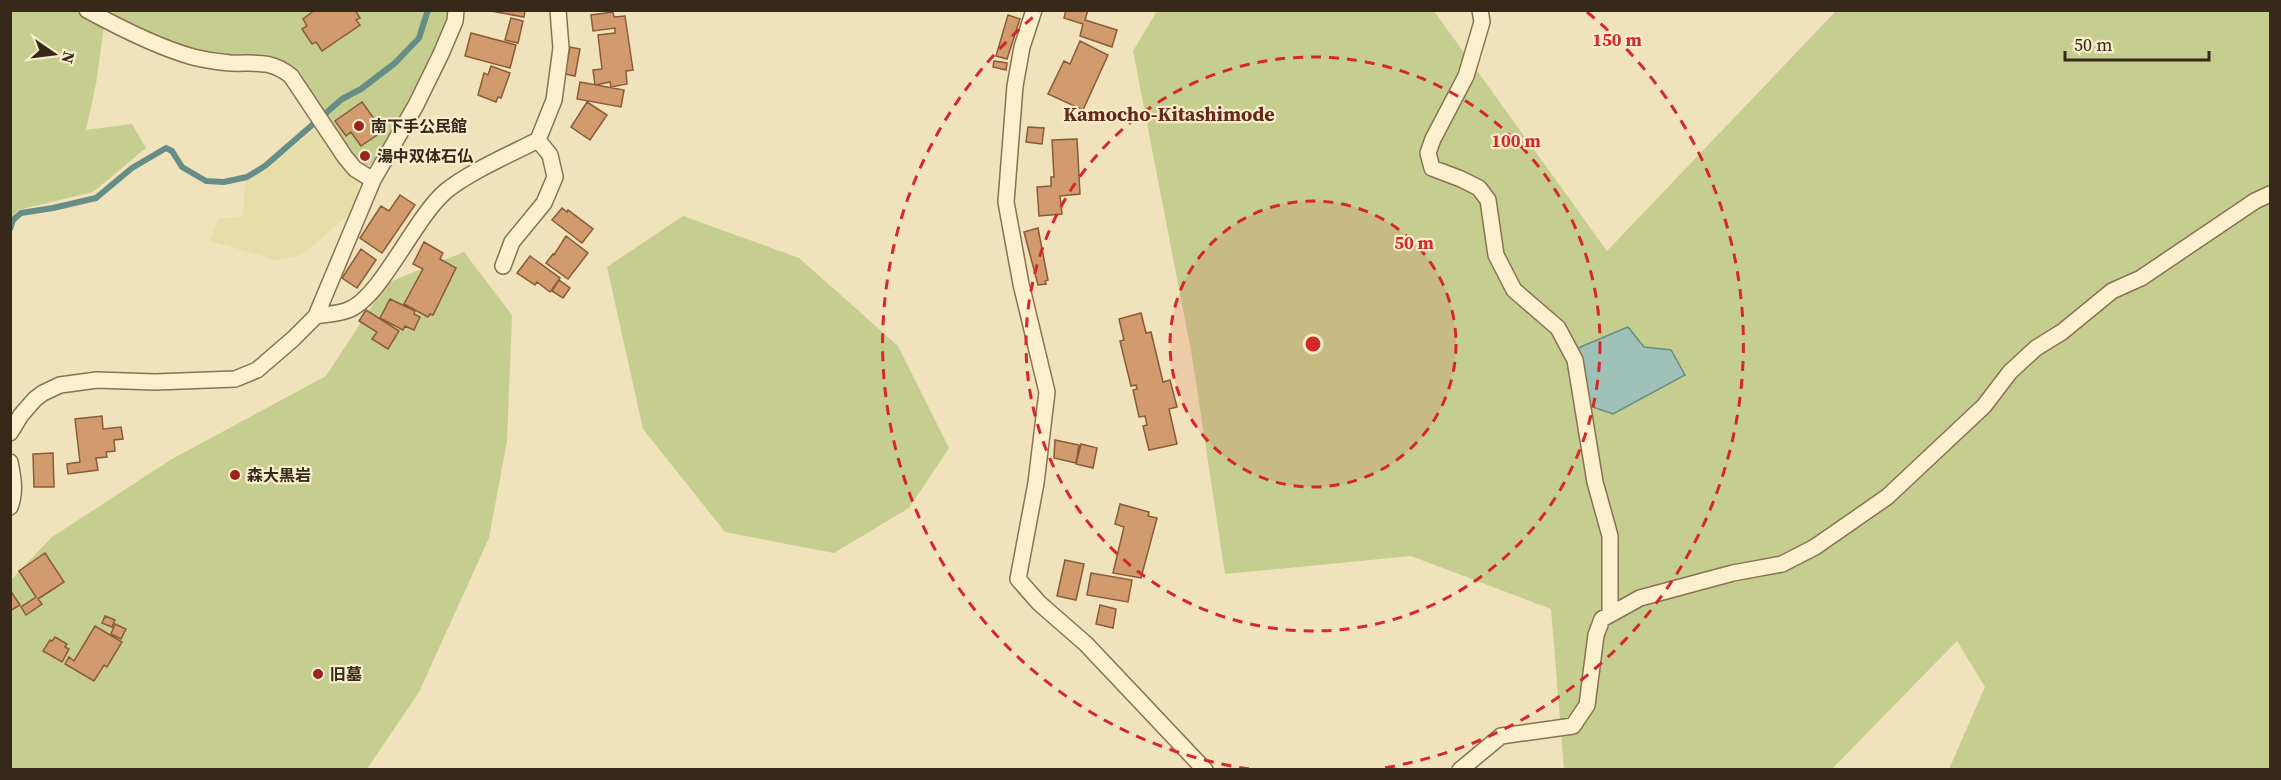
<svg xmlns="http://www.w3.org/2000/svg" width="2281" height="780" font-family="'Source Serif 4','Noto Sans JP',serif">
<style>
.farmland{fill:#e6dea8}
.green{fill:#c5ce8f}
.water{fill:#a0c1b8;stroke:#678e86;stroke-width:1.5}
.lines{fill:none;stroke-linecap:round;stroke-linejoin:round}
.stream{stroke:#678e86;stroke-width:6}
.building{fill:#d19b6e;stroke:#895b39;stroke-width:1.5}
.minor-casing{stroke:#887254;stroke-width:18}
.minor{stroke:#fbefce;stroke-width:15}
.ring{fill:none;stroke:#d62828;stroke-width:3;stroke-dasharray:10 8}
.poi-dot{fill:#9b2421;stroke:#f7eccb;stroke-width:2}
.labels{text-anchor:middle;stroke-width:4.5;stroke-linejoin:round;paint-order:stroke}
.poi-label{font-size:16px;font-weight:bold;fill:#36291a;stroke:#f7eccb;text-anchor:start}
.quarter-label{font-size:20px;font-weight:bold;fill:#652a17;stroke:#f7eccb}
.centre{fill:#d62828;stroke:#f7eccb;stroke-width:3}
.ring-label{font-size:18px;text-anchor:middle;font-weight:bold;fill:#d62828;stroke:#f7eccb;stroke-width:4.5;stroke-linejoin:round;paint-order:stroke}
</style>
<rect width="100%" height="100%" fill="#f0e2bb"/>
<path class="farmland" d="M 318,126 L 359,183 L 358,192 L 348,215 L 302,255 L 276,260 L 210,241 L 218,219 L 243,216 L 245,181 L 265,171 Z"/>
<path class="green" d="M 11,11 L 75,11 L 104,26 L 96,84 L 86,130 L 132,124 L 146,148 L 93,192 L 18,210 L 11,219 Z
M 99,11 L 448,11 C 445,30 434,49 426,67 C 410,97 394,127 377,157 L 370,165 L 361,166 L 355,161 L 296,72 C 267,49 240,62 207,55 C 169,47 134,26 99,11 Z
M 1157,11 L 1434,11 L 1607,251 L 1836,11 L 2270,11 L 2270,769 L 1949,769 L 1985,687 L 1957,641 L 1832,769 L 1564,769 L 1551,609 L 1411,556 L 1225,574 L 1192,356 L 1133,51 Z
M 683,216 L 799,258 L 898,346 L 949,448 L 909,508 L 834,553 L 725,532 L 643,429 L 607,267 Z
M 464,252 L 512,315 L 507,441 L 489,538 L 419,692 L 367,769 L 11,769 L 10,581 L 52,537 L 172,459 L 326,376 L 387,283 Z"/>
<path class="water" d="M 1628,327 L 1644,347 L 1671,350 L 1685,375 L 1613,414 L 1587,405 L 1578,348 Z"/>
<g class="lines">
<path class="stream" d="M 10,229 L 13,220 L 21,213 L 53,208 L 96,198 L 132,168 L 166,148 L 172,151 L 182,167 L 206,181 L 224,182 L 247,177 L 265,166 L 342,99 L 361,89 L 395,63 L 419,38 L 428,10"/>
</g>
<path class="building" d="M 315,10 L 355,10 L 360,18 L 356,20 L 360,25 L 322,51 L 316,42 L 312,44 L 302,29 L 307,26 L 303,19 Z
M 485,10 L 525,10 L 524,17 Z
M 1066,10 L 1088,10 L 1085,20 L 1117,30 L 1112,47 L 1080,36 L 1083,24 L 1064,18 Z
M 613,12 L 614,17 L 625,16 L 633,70 L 626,71 L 627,84 L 611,87 L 610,82 L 595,85 L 593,70 L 602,69 L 598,35 L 615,33 L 615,28 L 593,31 L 591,15 Z
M 1008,15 L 1020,19 L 1007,59 L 996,56 Z
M 511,18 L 523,21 L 518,43 L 505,40 Z
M 471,33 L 516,45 L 510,68 L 465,56 Z
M 1080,41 L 1108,55 L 1083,110 L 1048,94 L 1064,61 L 1070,64 Z
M 570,47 L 580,49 L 575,76 L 565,74 Z
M 994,61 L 1007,63 L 1006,70 L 993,67 Z
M 491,66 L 510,73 L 501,98 L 498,97 L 496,102 L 478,95 L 484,73 L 488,75 Z
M 580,82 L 624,90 L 621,107 L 577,99 Z
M 362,102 L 383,131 L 361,146 L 351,132 L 346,136 L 335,121 Z
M 587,102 L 607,115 L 590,140 L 571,127 Z
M 1028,127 L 1044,128 L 1042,144 L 1026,142 Z
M 1077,139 L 1080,194 L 1060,196 L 1062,214 L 1039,216 L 1037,187 L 1051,186 L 1051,177 L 1054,177 L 1052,140 Z
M 400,195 L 415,205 L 382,253 L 360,238 L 381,206 L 389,211 Z
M 562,208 L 567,212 L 568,210 L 593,229 L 582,243 L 552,220 Z
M 1038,228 L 1048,280 L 1045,281 L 1046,284 L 1038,285 L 1024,232 Z
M 566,236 L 588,253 L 568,279 L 546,263 L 553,254 L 554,255 Z
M 424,242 L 443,253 L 440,259 L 456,268 L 433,315 L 430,314 L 428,317 L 404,304 L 423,269 L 413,264 Z
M 361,249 L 376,260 L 357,288 L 342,278 Z
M 530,256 L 560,278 L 550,292 L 537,282 L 535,285 L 517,273 Z
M 559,280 L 570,288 L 563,298 L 552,291 Z
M 390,299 L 415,311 L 414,314 L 420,317 L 414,330 L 405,326 L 403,330 L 380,318 Z
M 366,310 L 399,331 L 388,349 L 372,339 L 377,332 L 359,321 Z
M 1141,313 L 1146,333 L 1151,332 L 1163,382 L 1170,380 L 1177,407 L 1169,409 L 1177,444 L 1149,450 L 1143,426 L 1147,425 L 1145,416 L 1139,417 L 1133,390 L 1137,389 L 1136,385 L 1131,386 L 1120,341 L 1124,340 L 1119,319 Z
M 102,416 L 103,429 L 121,427 L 123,439 L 114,440 L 115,451 L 106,452 L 107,457 L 96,458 L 98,470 L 68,474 L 67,464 L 80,462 L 75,419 Z
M 1055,440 L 1079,445 L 1076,463 L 1054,458 Z
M 1081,444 L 1097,448 L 1093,468 L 1076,464 Z
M 53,453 L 54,487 L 34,487 L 33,454 Z
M 1120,504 L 1149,512 L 1148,516 L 1157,518 L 1141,578 L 1113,573 L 1124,527 L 1115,524 Z
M 45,553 L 64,582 L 38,599 L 42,604 L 26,615 L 21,607 L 36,597 L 19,571 Z
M 1065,560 L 1084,564 L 1076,600 L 1057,596 Z
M 1091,573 L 1132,580 L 1128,602 L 1087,595 Z
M 10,590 L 20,605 L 10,611 Z
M 1100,605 L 1116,609 L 1113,628 L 1096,624 Z
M 105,616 L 115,620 L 112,627 L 102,623 Z
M 115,624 L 126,629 L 121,639 L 111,634 Z
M 95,626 L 122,642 L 107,667 L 104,665 L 94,681 L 65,664 L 69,657 L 74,661 Z
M 55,637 L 67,644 L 65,647 L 69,649 L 62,662 L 43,651 L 50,640 L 52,641 Z"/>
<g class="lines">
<g class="minor-casing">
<path id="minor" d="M 87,10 C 120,28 157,47 193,57 C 205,60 218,62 230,63 C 255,64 270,59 291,76 L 345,157 L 355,169 L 373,180
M 1034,10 L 1022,47 L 1015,86 L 1006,202 L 1021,284 L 1047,392 L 1036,483 L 1018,579 L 1039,603 L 1086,644 L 1205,770
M 1480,10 L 1482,22 L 1466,76 L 1433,139 L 1428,153 L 1432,168 L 1461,179 L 1479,188 L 1488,200 L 1496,255 L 1514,290 L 1558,328 L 1575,360 L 1595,482 L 1610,536 L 1610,613
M 503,266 L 512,242 L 544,203 L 555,177 L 550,155 L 538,140
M 316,316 C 326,314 339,314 348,310 C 381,298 414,218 446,191 C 469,172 511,154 538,140 L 554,100 L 561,48 L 558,10
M 10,433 L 21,415 L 35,399 L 43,393 L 60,385 L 97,380 L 155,382 L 235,379 L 257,370 L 293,339 L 316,316 L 373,180 L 416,105 L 441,54 L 455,21 L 456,10
M 10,462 C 13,477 16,492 10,507
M 1460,770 L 1501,736 L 1573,726 L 1587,705 L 1596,635 L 1602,619 L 1640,598 L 1733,573 L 1782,564 L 1815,547 L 1887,497 L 1984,406 L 2010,372 L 2036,348 L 2062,332 L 2112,291 L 2141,278 L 2255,201 L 2270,194"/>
</g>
<use href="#minor" class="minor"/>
</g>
<circle cx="1313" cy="344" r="143" fill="#d62828" fill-opacity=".12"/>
<g class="ring">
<circle cx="1313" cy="344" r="143"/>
<circle cx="1313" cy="344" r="287"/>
<path d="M1249 769A430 430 0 0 1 1039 12M1587 12A430 430 0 0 1 1377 769"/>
</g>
<g class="poi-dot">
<circle cx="359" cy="126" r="6"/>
<circle cx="365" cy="156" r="6"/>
<circle cx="235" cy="475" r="6"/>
<circle cx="318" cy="674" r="6"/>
</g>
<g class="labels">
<g class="poi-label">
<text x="371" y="132">南下手公民館</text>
<text x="377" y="162">湯中双体石仏</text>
<text x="247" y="481">森大黒岩</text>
<text x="330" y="680">旧墓</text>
</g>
<g class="quarter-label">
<text x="1169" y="121">Kamocho-Kitashimode</text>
</g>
</g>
<circle cx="1313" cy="344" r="9" class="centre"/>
<g class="ring-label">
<text x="1617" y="46">150 m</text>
<text x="1516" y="147">100 m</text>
<text x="1414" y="249">50 m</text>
</g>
<rect width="2281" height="780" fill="none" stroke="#36291a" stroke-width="24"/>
<g transform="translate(54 54) rotate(104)" stroke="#f7eccb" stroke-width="4.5" paint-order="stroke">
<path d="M0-4.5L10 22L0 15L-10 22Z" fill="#36291a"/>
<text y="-9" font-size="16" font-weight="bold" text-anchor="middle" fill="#36291a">N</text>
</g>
<path d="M2065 51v9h144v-9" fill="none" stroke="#36291a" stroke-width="3"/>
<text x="2074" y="51" font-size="18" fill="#36291a" stroke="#f7eccb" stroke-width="4.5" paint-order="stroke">50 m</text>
</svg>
